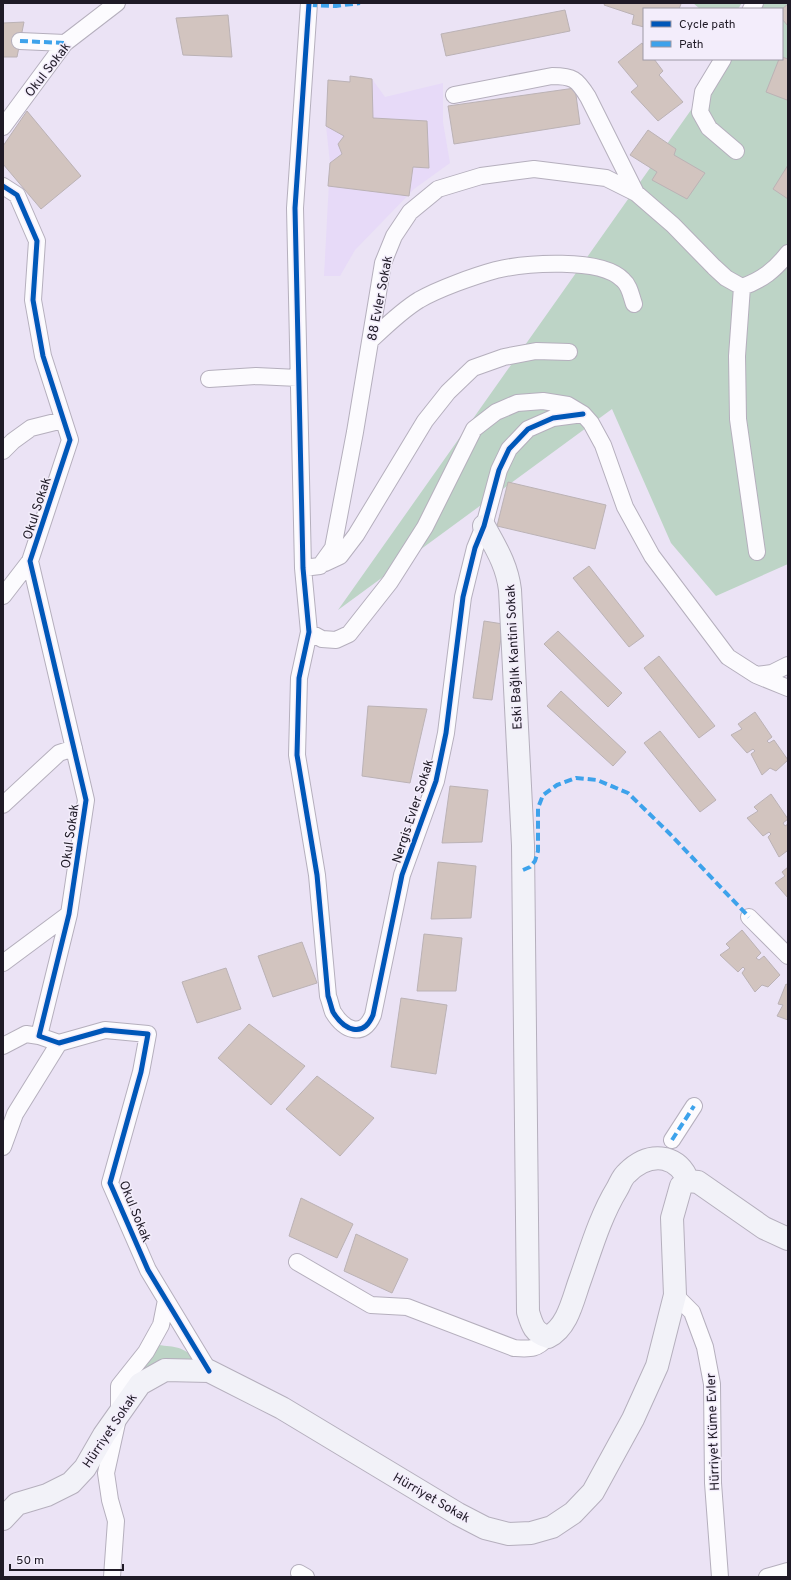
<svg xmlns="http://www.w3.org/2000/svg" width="791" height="1580" font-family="Overpass,sans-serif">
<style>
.built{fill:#e7daf8}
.green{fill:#bdd4c6}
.building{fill:#d2c4bf;stroke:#bbb2b5}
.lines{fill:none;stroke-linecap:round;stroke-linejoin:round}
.street-casing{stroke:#b5afbd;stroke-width:18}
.secondary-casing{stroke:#b5afbd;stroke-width:24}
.street{stroke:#fcfbfe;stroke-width:16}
.secondary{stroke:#f2f2f8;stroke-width:22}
.quiet{stroke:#3da2eb;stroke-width:4;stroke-dasharray:8 4;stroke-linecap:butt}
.cycleway-casing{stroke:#f3edfb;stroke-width:8}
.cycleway{stroke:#0057b8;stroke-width:5}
.labels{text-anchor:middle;stroke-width:3;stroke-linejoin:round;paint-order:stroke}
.street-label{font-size:13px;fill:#1f1a26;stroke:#f3edfb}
</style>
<rect width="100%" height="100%" fill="#ebe3f5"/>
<path class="built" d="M 350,76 L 372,79 L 385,97 L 443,83 L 443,122 L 450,163 L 414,189 L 355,250 L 340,276 L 324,276 L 330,163 L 326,126 L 328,80 L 350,82 Z"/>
<path class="green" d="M 693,3 L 742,3 L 738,9 L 700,9 Z
M 760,3 L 788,3 L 788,564 L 716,596 L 671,543 L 612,409 L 338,610 L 727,59 L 782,59 L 782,9 L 758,9 Z
M 158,1345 C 175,1347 184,1346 195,1360 L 133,1377 Z"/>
<path class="building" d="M 605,3 L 679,3 L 681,4 L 679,9 L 644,9 L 644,27 L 632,24 L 634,15 L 604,5 Z
M 788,4 L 788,26 L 782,19 L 782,9 Z
M 565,10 L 570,31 L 446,56 L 441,34 Z
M 228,15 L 232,57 L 183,55 L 176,18 Z
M 24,22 L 17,57 L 3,57 L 3,23 Z
M 642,43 L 644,46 L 644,59 L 654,59 L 663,71 L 659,75 L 683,102 L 658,121 L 631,92 L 638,86 L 618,62 Z
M 782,57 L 788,59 L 788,97 L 787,100 L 766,92 L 779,59 L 782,59 Z
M 350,76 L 372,79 L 373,118 L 427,121 L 429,168 L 413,167 L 409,196 L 328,186 L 330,163 L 342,154 L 338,144 L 344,136 L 326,126 L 328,80 L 350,82 Z
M 575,88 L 580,124 L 454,144 L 448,106 Z
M 27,111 L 81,176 L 41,209 L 3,164 L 3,146 Z
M 648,130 L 676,149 L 674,155 L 705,173 L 687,199 L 652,180 L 657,172 L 630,155 Z
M 788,165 L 788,199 L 773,189 Z
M 508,482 L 606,505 L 595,549 L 497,526 Z
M 589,566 L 644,636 L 629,647 L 573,578 Z
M 484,621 L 503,624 L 492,700 L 473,698 Z
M 558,631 L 622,693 L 608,707 L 544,644 Z
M 659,656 L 715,726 L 699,738 L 644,668 Z
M 561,691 L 626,752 L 613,766 L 547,706 Z
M 368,706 L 427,709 L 410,783 L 362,776 Z
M 755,712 L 772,737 L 767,741 L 769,743 L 774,740 L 788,760 L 776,771 L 770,768 L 762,775 L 751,754 L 755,751 L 753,749 L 747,753 L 731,735 L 742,729 L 738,724 Z
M 660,731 L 716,800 L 700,812 L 644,743 Z
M 450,786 L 488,790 L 482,842 L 442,843 Z
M 771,794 L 788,819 L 783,823 L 785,826 L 788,824 L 788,852 L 787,851 L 779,857 L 768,837 L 771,834 L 769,832 L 763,836 L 747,818 L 758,811 L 754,807 Z
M 438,862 L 476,866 L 471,918 L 431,919 Z
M 788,867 L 788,898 L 775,883 L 785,876 L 782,872 Z
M 742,930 L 761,953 L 756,958 L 759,960 L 764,956 L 780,975 L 768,987 L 762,985 L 755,992 L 742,973 L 745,969 L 743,967 L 738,972 L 720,955 L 730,948 L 726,944 Z
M 424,934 L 462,938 L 456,991 L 417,991 Z
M 302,942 L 317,983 L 273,997 L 258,956 Z
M 226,968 L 241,1009 L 197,1023 L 182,982 Z
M 786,984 L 788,985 L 788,1020 L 777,1016 L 783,1005 L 778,1004 Z
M 401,998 L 447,1005 L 436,1074 L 391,1067 Z
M 249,1024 L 305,1066 L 271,1105 L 218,1058 Z
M 317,1076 L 374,1118 L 340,1156 L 286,1109 Z
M 301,1198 L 353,1224 L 337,1258 L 289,1236 Z
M 356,1234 L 408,1259 L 392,1293 L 344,1271 Z"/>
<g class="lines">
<g class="street-casing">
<path id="street" d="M 309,3 L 295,208 L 303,568 L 309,632 L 299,678 L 297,755 L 317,875 L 328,996 C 330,1001 331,1007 333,1012 C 344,1030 363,1039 373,1015 L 402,875 L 436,781 L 446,733 L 463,597 L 475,548 L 484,526 L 499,470 L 509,449 L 528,429 L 553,418 L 583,414
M 751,9 L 755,3
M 20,41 L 65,43
M 723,59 L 703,92 L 700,112 L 709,128 L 736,151
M 454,95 L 552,76 C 573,76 577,79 588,97 L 636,193
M 3,127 L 65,43 L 117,3
M 3,186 L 17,195 L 37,241 L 33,300 L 43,356 L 70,440 L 30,561 L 86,800 L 69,914 L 39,1036 L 59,1043 L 105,1030 L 148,1034 L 141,1072 L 110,1183 L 148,1270 L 209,1371
M 742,287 L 737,356 L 738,419 L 757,552
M 370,341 C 386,326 401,311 419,300 C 438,289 474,276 496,270 C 525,263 601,257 623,280 C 630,286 631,296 634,304
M 209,379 L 256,376 L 298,378
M 3,451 L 13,441 L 31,428 L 63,420
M 325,563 L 340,556 L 356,535 L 425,421 L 448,392 L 473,368 L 504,357 L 536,351 L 569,352
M 303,568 L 320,566 L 333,548 L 355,432 L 383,263 L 394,236 L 410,212 L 438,189 L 481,176 L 534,169 L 606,178 L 636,193 L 673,225 L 714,267 L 726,278 L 742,287 C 762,280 775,270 788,253
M 3,596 L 30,561
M 309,632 L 322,639 L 336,640 L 349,634 L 390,582 L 425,527 L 474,429 L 496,412 L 517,403 L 543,401 L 568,405 L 583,414 L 591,423 L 603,445 L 625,507 L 652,556 L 728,657 L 756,675 L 772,673 L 788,665
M 756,675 L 788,688
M 3,805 L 59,753 L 74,748
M 749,917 L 788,956
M 3,963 L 69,914
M 3,1046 L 26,1034 L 39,1036
M 672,1140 L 694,1106
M 3,1147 L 15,1114 L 59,1043
M 297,1262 L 371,1305 L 407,1307 L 514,1348 C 530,1349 537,1350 548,1337
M 675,1295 L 692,1312 L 705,1347 L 712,1384 L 713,1483 L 720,1577
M 299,1573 L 306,1577
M 112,1577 L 116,1521 L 110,1500 L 106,1473 L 119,1414 L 119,1386 L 146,1352 L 161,1325 L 166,1300
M 767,1577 L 788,1571"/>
</g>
<g class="secondary-casing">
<path id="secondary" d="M 484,526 C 496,548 507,565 510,590 L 523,845 L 528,1312 C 532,1325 534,1333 548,1337 C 568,1327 573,1299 580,1280 C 591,1249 600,1217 617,1189 C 620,1184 622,1177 627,1173 C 637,1163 650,1156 665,1159 C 677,1162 684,1170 688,1181
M 3,1519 L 17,1504 L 47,1495 L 71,1483 L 85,1468 L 104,1435 L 140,1384 L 165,1370 L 209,1371 L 282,1408 L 458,1514 L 485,1528 L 509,1534 L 531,1533 L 552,1527 L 573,1513 L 593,1492 L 633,1419 L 657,1366 L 675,1295 L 672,1218 L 681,1186 L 688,1181 L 698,1182 L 764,1228 L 788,1239"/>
</g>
<use href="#street" class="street"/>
<use href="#secondary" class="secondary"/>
<path class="quiet" d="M 309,5 L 336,6 L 360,3
M 20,41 L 65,43
M 523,870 L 530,867 L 535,861 L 538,851 L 538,808 L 543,795 L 557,785 L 576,778 L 597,780 L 628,793 L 669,833 L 749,917
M 672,1140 L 694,1106"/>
<g class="cycleway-casing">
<path id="cycleway" d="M 309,3 L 295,208 L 303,568 L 309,632 L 299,678 L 297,755 L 317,875 L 328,996 C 330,1001 331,1007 333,1012 C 344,1030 363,1039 373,1015 L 402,875 L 436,781 L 446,733 L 463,597 L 475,548 L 484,526 L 499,470 L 509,449 L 528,429 L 553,418 L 583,414
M 3,186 L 17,195 L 37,241 L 33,300 L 43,356 L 70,440 L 30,561 L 86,800 L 69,914 L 39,1036 L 59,1043 L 105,1030 L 148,1034 L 141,1072 L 110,1183 L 148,1270 L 209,1371"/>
</g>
<use href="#cycleway" class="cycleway"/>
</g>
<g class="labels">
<g class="street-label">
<text transform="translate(47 69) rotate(-52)" y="5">Okul Sokak</text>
<text transform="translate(379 298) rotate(-79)" y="5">88 Evler Sokak</text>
<text transform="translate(36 508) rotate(-72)" y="5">Okul Sokak</text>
<text transform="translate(513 657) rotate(-93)" y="5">Eski Bağlık Kantini Sokak</text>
<text transform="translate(412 811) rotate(-72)" y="5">Nergis Evler Sokak</text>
<text transform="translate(69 836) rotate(-82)" y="5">Okul Sokak</text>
<text transform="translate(136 1211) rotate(68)" y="5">Okul Sokak</text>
<text transform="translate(109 1430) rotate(-56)" y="5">Hürriyet Sokak</text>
<text transform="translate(712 1432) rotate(-92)" y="5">Hürriyet Küme Evler</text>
<text transform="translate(432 1497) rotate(30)" y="5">Hürriyet Sokak</text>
</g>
</g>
<rect width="791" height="1580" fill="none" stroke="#1f1a26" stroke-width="8"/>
<rect x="643" y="8" width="140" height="52" fill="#f3edfb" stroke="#9e99a6"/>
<rect x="651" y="21" width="20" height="6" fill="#0057b8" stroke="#9e99a6"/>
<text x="679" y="28" font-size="12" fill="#1f1a26">Cycle path</text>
<rect x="651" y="41" width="20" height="6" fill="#3da2eb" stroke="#9e99a6"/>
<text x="679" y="48" font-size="12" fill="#1f1a26">Path</text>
<path d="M10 1564v6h113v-6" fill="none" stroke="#1f1a26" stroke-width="2"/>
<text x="16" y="1564" font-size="12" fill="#1f1a26" stroke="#f3edfb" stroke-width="3" paint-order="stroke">50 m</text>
</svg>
